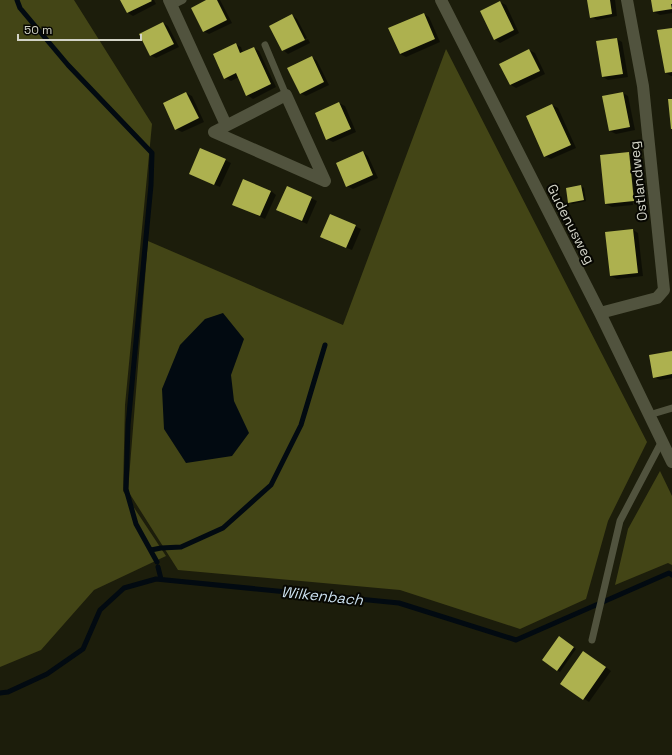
<svg xmlns="http://www.w3.org/2000/svg" width="672" height="755" font-family="'Space Grotesk',sans-serif">
<style>
.green{fill:#434516}
.water{fill:#020a11}
.shadow{fill:#0007}
.lines{fill:none;stroke-linecap:round;stroke-linejoin:round}
.stream{stroke:#020a11;stroke-width:5}
.building{fill:#adb14f}
.lane{stroke:#51533e;stroke-width:7}
.street{stroke:#51533e;stroke-width:12}
.labels{text-anchor:middle;stroke-width:4;stroke-linejoin:round;paint-order:stroke}
.street-label{font-size:14px;fill:#d2d3c7;stroke:#070702}
.water-label{font-size:15px;font-style:italic;fill:#cadfee;stroke:#070702}
</style>
<rect width="100%" height="100%" fill="#1c1d0b"/>
<path class="green" d="M 0,0 L 74,0 L 152,124 L 125,405 L 123,491 L 166,556 L 94,590 L 41,650 L 0,667 Z
M 446,49 L 647,442 L 608,521 L 586,599 L 520,629 L 400,590 L 178,570 L 128,491 L 148,241 L 343,325 Z
M 660,471 L 672,496 L 672,565 L 668,563 L 615,585 L 628,529 Z"/>
<path class="water" d="M 223,313 L 244,339 L 231,375 L 234,401 L 249,433 L 232,456 L 186,463 L 164,429 L 162,389 L 180,345 L 205,319 Z"/>
<path class="shadow" d="M 121,0 L 154,0 L 156,4 L 133,16 L 128,13 Z
M 208,0 L 220,0 L 232,23 L 209,34 L 203,31 Z
M 588,0 L 615,0 L 617,16 L 597,20 L 591,17 Z
M 652,0 L 672,0 L 672,13 L 660,15 L 654,12 Z
M 500,2 L 506,5 L 519,33 L 500,43 L 494,39 Z
M 424,14 L 429,17 L 440,42 L 406,57 L 400,54 Z
M 292,15 L 297,19 L 307,38 L 284,49 L 284,51 L 308,39 L 310,43 L 288,54 L 283,50 Z
M 163,23 L 168,26 L 179,47 L 156,58 L 150,55 Z
M 672,29 L 672,76 L 671,76 L 666,73 Z
M 617,39 L 622,42 L 628,77 L 608,80 L 603,77 Z
M 235,44 L 241,47 L 243,53 L 254,48 L 259,51 L 276,87 L 253,99 L 247,95 L 239,77 L 231,81 L 225,78 Z
M 529,50 L 535,53 L 545,74 L 516,88 L 511,85 L 501,64 Z
M 312,57 L 317,61 L 329,85 L 306,96 L 300,93 Z
M 186,93 L 192,96 L 204,122 L 182,132 L 176,129 Z
M 623,93 L 628,96 L 635,130 L 616,134 L 610,131 Z
M 339,103 L 345,106 L 356,132 L 333,142 L 327,139 Z
M 552,105 L 558,108 L 576,148 L 551,159 L 545,156 Z
M 363,152 L 368,156 L 378,178 L 353,189 L 347,186 Z
M 629,153 L 634,156 L 639,204 L 635,204 L 630,155 L 628,155 L 633,205 L 612,207 L 606,204 Z
M 225,160 L 231,163 L 220,187 L 195,176 Z
M 581,186 L 584,188 L 586,201 L 572,204 L 569,202 Z
M 288,187 L 317,201 L 307,224 L 283,213 Z
M 271,191 L 276,195 L 265,219 L 239,207 Z
M 330,215 L 361,229 L 352,250 L 326,240 Z
M 633,230 L 638,233 L 643,276 L 617,279 L 611,276 L 607,233 Z
M 672,352 L 672,378 L 660,380 L 654,377 Z
M 562,639 L 576,649 L 560,672 L 543,660 Z
M 589,655 L 611,671 L 589,702 L 562,684 Z"/>
<g class="lines">
<path class="stream" d="M 17,0 L 20,8 L 68,65 L 152,153 L 151,185 L 128,425 L 126,489 L 136,524 L 157,562
M 151,550 L 161,548 L 181,547 L 223,528 L 271,485 L 301,425 L 325,345
M 158,567 L 161,579
M 0,693 L 8,692 L 47,674 L 83,649 L 100,610 L 124,588 L 156,579 L 399,603 L 516,640 L 669,573 L 672,575"/>
</g>
<path class="building" d="M 120,0 L 151,0 L 152,1 L 127,13 Z
M 206,0 L 217,0 L 227,20 L 203,32 L 191,8 Z
M 587,0 L 610,0 L 612,14 L 590,18 Z
M 651,0 L 672,0 L 672,4 L 671,4 L 672,9 L 653,12 Z
M 500,1 L 514,30 L 494,40 L 480,11 Z
M 424,13 L 435,39 L 400,54 L 388,28 Z
M 292,14 L 305,40 L 282,51 L 269,26 Z
M 163,22 L 174,44 L 150,56 L 139,34 Z
M 672,28 L 672,72 L 665,73 L 657,30 Z
M 617,38 L 623,74 L 602,77 L 596,41 Z
M 236,43 L 240,53 L 254,47 L 271,84 L 246,96 L 236,73 L 224,79 L 213,54 Z
M 529,49 L 540,71 L 510,85 L 499,64 Z
M 312,56 L 324,82 L 300,94 L 287,68 Z
M 186,92 L 199,118 L 175,130 L 163,103 Z
M 623,92 L 630,127 L 609,131 L 602,96 Z
M 668,99 L 672,99 L 672,129 L 671,129 Z
M 339,102 L 351,129 L 326,140 L 315,113 Z
M 552,104 L 571,145 L 544,157 L 526,116 Z
M 200,148 L 226,159 L 214,185 L 189,174 Z
M 363,151 L 373,175 L 346,187 L 336,163 Z
M 629,152 L 634,201 L 605,204 L 600,155 Z
M 243,179 L 271,191 L 260,216 L 232,205 Z
M 581,185 L 584,200 L 568,203 L 566,188 Z
M 287,186 L 312,197 L 302,221 L 276,210 Z
M 330,214 L 356,225 L 346,248 L 320,237 Z
M 633,229 L 638,273 L 610,276 L 605,232 Z
M 672,351 L 672,374 L 653,378 L 649,355 Z
M 559,636 L 574,647 L 557,671 L 542,660 Z
M 583,651 L 606,667 L 583,700 L 560,684 Z"/>
<g class="lines">
<path class="lane" d="M 171,6 L 183,0
M 265,45 L 286,95
M 649,415 L 672,408
M 592,640 L 620,521 L 662,441"/>
<path class="street" d="M 169,0 L 226,125
M 441,0 L 600,313 L 672,462
M 286,95 L 325,181 L 214,132 Z
M 600,313 L 657,298 L 664,290 L 643,86 L 627,0"/>
</g>
<g class="labels">
<g class="street-label">
<text transform="translate(638 181) rotate(-96)" y="5">Ostlandweg</text>
<text transform="translate(571 224) rotate(63)" y="5">Gudenusweg</text>
</g>
<g class="water-label">
<text transform="translate(322 596) rotate(6)" y="5">Wilkenbach</text>
</g>
</g>
<path d="M18 34v6h123v-6" fill="none" stroke="#d2d3c7" stroke-width="2"/>
<text x="24" y="34" font-size="12" fill="#d2d3c7" stroke="#070702" stroke-width="3" paint-order="stroke">50 m</text>
</svg>
